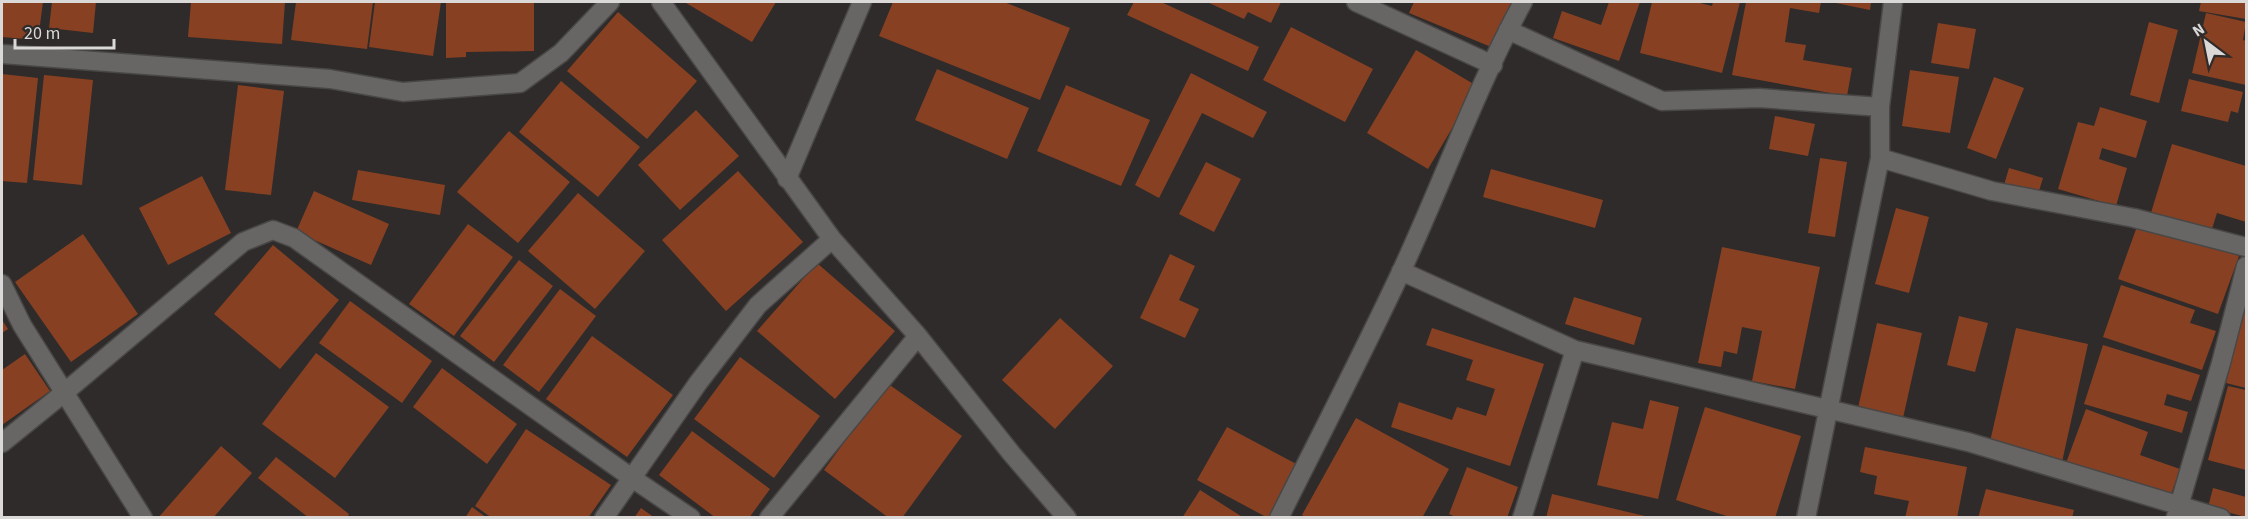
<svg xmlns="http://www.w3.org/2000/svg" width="2248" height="519" font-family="'Source Sans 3',sans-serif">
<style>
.building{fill:#884022}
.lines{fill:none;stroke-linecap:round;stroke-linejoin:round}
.minor-casing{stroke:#494746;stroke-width:21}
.minor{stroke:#686664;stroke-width:18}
</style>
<rect width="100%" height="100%" fill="#2e2b2a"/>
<path class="building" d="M 2,2 L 43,2 L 38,40 L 2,37 Z
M 52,2 L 96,2 L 93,33 L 49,28 Z
M 191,2 L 285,2 L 282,44 L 188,37 Z
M 296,2 L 373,2 L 367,49 L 291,40 Z
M 375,2 L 441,2 L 433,56 L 369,47 Z
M 446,2 L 534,2 L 534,51 L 466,52 L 466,57 L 446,58 Z
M 687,2 L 776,2 L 752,42 L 686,3 Z
M 893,2 L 1004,2 L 1070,28 L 1040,100 L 879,36 Z
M 1134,2 L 1161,2 L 1259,47 L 1248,71 L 1127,15 Z
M 1207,2 L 1281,2 L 1271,23 L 1248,12 L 1244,19 Z
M 1414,2 L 1516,2 L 1496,49 L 1409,13 Z
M 1609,2 L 1640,2 L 1619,61 L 1553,38 L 1562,11 L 1601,25 Z
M 1652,2 L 1696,2 L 1712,6 L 1713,2 L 1740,2 L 1722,73 L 1640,53 Z
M 1746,2 L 1821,2 L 1819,13 L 1790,8 L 1785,42 L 1806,45 L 1803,60 L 1852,68 L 1847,96 L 1732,75 Z
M 1831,2 L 1871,2 L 1870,10 Z
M 2201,2 L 2246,2 L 2246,19 L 2199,11 Z
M 618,12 L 697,81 L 647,139 L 567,71 Z
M 2206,13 L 2246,22 L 2243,40 L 2246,41 L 2246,85 L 2192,73 Z
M 2149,22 L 2178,30 L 2159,103 L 2130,95 Z
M 1938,23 L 1976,29 L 1969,69 L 1931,63 Z
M 1291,27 L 1373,69 L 1345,122 L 1263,80 Z
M 1416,50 L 1477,86 L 1428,169 L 1367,133 Z
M 937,69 L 1029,108 L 1007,159 L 915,120 Z
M 1910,70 L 1959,77 L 1950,133 L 1902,126 Z
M 1191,73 L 1267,112 L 1253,138 L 1202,113 L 1159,198 L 1135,185 Z
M 2,74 L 38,78 L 27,183 L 2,181 Z
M 44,75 L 93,80 L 82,185 L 33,180 Z
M 1994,77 L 2024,88 L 1996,159 L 1967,148 Z
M 2189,79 L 2243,92 L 2238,113 L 2231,111 L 2228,122 L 2181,111 Z
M 561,81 L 640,147 L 598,197 L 519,132 Z
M 238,85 L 284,91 L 271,195 L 225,190 Z
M 1066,85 L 1150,120 L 1121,186 L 1037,151 Z
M 2100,107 L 2147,121 L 2136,158 L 2102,148 L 2099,159 L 2127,168 L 2116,206 L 2058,189 L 2078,122 L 2094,126 Z
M 696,110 L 739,156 L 680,210 L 638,165 Z
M 1775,116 L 1815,124 L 1808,156 L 1769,149 Z
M 509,131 L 570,182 L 518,243 L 457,192 Z
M 2172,144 L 2246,166 L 2246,222 L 2217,213 L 2210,235 L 2150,216 Z
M 1820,158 L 1847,162 L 1835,237 L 1808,233 Z
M 1206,162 L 1241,179 L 1214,232 L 1179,214 Z
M 2009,168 L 2043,178 L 2038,194 L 2004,185 Z
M 1491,169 L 1603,200 L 1595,228 L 1483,197 Z
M 358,170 L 445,185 L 440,215 L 352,200 Z
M 738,171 L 803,242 L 726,311 L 662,240 Z
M 202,176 L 231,233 L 168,265 L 139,208 Z
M 314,191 L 389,224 L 371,265 L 296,232 Z
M 578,193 L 645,251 L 595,309 L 528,251 Z
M 1896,208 L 1929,217 L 1909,293 L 1875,284 Z
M 2139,221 L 2239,256 L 2218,314 L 2118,279 Z
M 468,224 L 513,257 L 454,336 L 409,304 Z
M 83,234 L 138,314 L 71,362 L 15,282 Z
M 273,245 L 339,300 L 280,369 L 214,314 Z
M 1722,247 L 1820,267 L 1795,389 L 1752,381 L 1762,331 L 1742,327 L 1737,354 L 1724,351 L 1721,367 L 1698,363 Z
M 1170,254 L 1195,266 L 1179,300 L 1199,309 L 1185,338 L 1140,318 Z
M 519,260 L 553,286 L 494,362 L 460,336 Z
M 817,263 L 895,331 L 835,399 L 757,331 Z
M 2121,285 L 2195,310 L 2190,323 L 2216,331 L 2202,370 L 2103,337 Z
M 560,289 L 596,316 L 539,392 L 503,365 Z
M 1574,297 L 1642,318 L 1634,345 L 1565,324 Z
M 350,301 L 432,361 L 402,403 L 319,343 Z
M 2246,303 L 2246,388 L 2226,383 Z
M 1959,316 L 1988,323 L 1975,372 L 1947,365 Z
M 1060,318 L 1113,366 L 1055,429 L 1002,380 Z
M 2,320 L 8,329 L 2,333 Z
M 1877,323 L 1922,333 L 1903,418 L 1858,408 Z
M 1432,328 L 1544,364 L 1510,466 L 1391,427 L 1399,402 L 1452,420 L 1457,407 L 1486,416 L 1495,389 L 1466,380 L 1473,360 L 1426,345 Z
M 2016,328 L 2088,344 L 2062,462 L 1989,446 Z
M 592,336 L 673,395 L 627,457 L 546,399 Z
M 2103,345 L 2200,375 L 2191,401 L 2167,394 L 2164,405 L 2188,412 L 2182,433 L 2084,404 Z
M 316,353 L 389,407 L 335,478 L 262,424 Z
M 25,354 L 50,391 L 2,425 L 2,370 Z
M 740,357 L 820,416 L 774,478 L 694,419 Z
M 442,368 L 517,424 L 487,464 L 413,407 Z
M 887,383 L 962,436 L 902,518 L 889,518 L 824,470 Z
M 2228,386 L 2246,390 L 2246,470 L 2208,460 Z
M 1650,400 L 1679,407 L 1658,499 L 1597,485 L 1612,422 L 1643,429 Z
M 1705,407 L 1801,436 L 1775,518 L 1733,518 L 1676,500 Z
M 2086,409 L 2148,432 L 2140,455 L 2180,469 L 2169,500 L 2066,463 Z
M 1356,418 L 1449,469 L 1422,518 L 1306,518 L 1302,515 Z
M 1227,427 L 1302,467 L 1275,518 L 1268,518 L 1197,480 Z
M 526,429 L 611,485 L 588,518 L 492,518 L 475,506 Z
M 692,431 L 770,489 L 749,518 L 716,518 L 659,475 Z
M 221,446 L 252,473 L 213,518 L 158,518 Z
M 1865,447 L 1967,467 L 1957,518 L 1905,518 L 1909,501 L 1874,494 L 1877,476 L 1860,472 Z
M 276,457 L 349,514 L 347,518 L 309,518 L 258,478 Z
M 1467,467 L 1518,487 L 1507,518 L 1458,518 L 1449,514 Z
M 2213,488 L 2246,497 L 2246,517 L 2208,507 Z
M 1986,489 L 2074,510 L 2072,518 L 1978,518 Z
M 1200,490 L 1244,518 L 1182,518 Z
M 1552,494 L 1649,517 L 1649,518 L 1546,518 Z
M 472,507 L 487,518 L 465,518 Z
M 641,508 L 655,518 L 634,518 Z"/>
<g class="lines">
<g class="minor-casing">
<path id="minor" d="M 661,2 L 832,239 L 918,336 L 1011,453 L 1067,518
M 1356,2 L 1493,65
M 1508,30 L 1662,101 L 1759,98 L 1880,107
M 2,54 L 330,79 L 403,92 L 520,83 L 561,53 L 610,2
M 1880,158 L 1992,191 L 2134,218 L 2246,247
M 787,179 L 862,2
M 1401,271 L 1575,350 L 1968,442 L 2221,518
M 2,284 L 22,325 L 143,518
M 2,443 L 65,392 L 243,242 L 273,230 L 294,238 L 632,478 L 691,518
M 2176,516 L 2221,363 L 2246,266
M 604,518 L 698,383 L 758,305 L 832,239
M 769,518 L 918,336
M 1279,518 C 1320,436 1362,355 1401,272 C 1443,182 1476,88 1523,2
M 1522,518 L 1575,350
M 1806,518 L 1880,158 L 1880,107 L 1893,2"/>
</g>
<use href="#minor" class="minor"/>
</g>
<rect width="2248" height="519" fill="none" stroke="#dad9d8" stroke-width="6"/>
<g transform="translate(2206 42) rotate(328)" stroke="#2e2b2a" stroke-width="4.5" paint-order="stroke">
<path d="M0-4.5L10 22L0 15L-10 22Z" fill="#dad9d8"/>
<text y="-9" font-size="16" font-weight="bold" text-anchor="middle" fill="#dad9d8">N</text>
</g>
<path d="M15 39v9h99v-9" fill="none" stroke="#dad9d8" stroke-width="3"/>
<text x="24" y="39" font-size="18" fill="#dad9d8" stroke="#2e2b2a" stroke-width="4.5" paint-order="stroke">20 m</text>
</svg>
